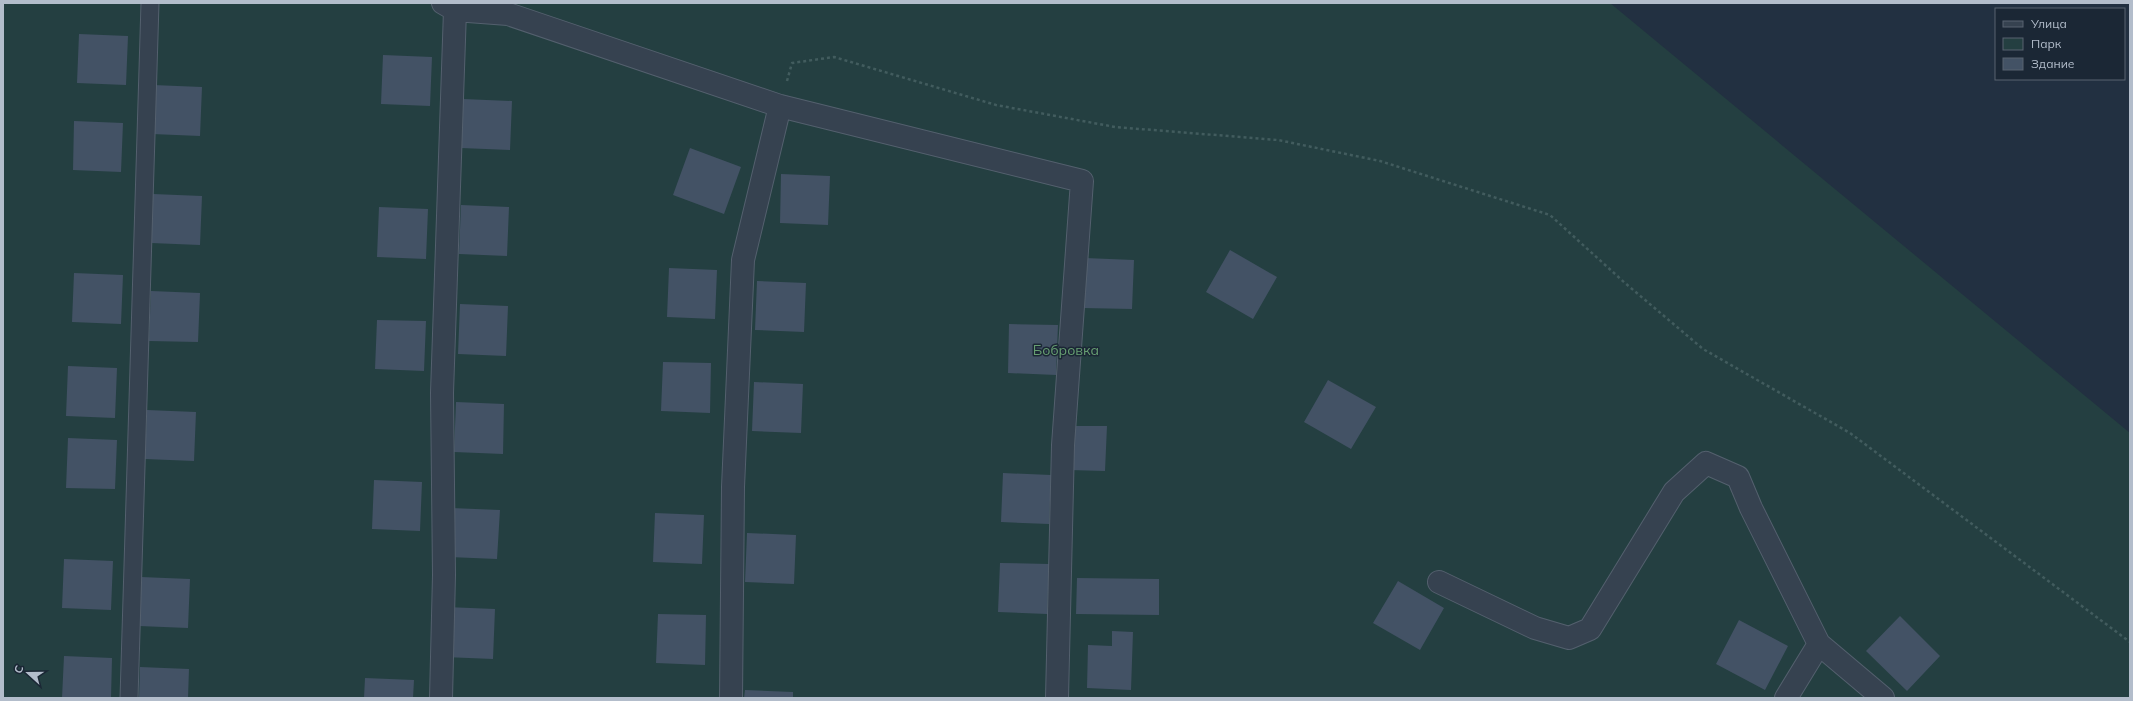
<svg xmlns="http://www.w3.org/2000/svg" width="2133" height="701" font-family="Mulish,sans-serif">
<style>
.green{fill:#243f41}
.building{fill:#435265}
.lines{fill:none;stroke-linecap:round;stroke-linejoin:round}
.service-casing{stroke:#54606e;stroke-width:19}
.minor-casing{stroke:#54606e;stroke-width:24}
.path{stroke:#425c5e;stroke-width:2.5;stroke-dasharray:3 3;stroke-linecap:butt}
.service{stroke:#364250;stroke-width:17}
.minor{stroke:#364250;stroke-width:22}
.labels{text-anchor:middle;stroke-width:3;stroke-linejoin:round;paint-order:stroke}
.park-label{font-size:14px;fill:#679e72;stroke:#1b2735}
</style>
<rect width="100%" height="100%" fill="#223041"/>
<path class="green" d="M 3,3 L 1610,3 L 2130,433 L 2130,698 L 3,698 Z"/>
<path class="building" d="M 79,34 L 128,36 L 126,85 L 77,83 Z
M 383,55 L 432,57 L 430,106 L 381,104 Z
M 153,85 L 202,87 L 200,136 L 152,134 Z
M 463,99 L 512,101 L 510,150 L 461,148 Z
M 74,121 L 123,123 L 121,172 L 73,170 Z
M 690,148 L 741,167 L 724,214 L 673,195 Z
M 781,174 L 830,176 L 828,225 L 780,223 Z
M 153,194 L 202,196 L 200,245 L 151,243 Z
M 461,205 L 509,207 L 507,256 L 459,254 Z
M 379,207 L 428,209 L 426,259 L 377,257 Z
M 1230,250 L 1277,277 L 1253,319 L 1206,292 Z
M 1085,258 L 1134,260 L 1132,309 L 1083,308 Z
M 669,268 L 717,270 L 715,319 L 667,317 Z
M 74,273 L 123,275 L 121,324 L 72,322 Z
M 757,281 L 806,283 L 804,332 L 755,330 Z
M 151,291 L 200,293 L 198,342 L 149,341 Z
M 460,304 L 508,306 L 506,356 L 458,354 Z
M 377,320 L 426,321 L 424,371 L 375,369 Z
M 1009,324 L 1058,325 L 1056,375 L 1008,373 Z
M 663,362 L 711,363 L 710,413 L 661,411 Z
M 68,366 L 117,368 L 115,418 L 66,416 Z
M 1328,380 L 1376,407 L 1351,449 L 1304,422 Z
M 754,382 L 803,384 L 801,433 L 752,431 Z
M 456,402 L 504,404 L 503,454 L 454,452 Z
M 147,410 L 196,412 L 194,461 L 145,459 Z
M 1071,426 L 1107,426 L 1105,471 L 1069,470 Z
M 68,438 L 117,440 L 115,489 L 66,488 Z
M 1003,473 L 1051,475 L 1049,524 L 1001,522 Z
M 374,480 L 422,482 L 420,531 L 372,529 Z
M 451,508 L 500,510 L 497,559 L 449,557 Z
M 655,513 L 704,515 L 702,564 L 653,562 Z
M 747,533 L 796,535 L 794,584 L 745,582 Z
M 64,559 L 113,561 L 111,610 L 62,608 Z
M 1000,563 L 1049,564 L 1047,614 L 998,612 Z
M 141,577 L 190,579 L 188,628 L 139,626 Z
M 1077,578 L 1159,579 L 1159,615 L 1076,614 Z
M 1398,581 L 1444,608 L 1420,650 L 1373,623 Z
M 446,607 L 495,609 L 493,659 L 444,657 Z
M 658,614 L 706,615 L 705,665 L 656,663 Z
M 1900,616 L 1940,656 L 1907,691 L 1866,651 Z
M 1739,620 L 1788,646 L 1765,690 L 1716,664 Z
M 1112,631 L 1133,632 L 1131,690 L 1087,688 L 1088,645 L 1112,646 Z
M 64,656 L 112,658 L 111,698 L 62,698 Z
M 140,667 L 189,669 L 188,698 L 139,698 Z
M 365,678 L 414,680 L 413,698 L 364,698 Z
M 745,690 L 793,692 L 793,698 L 744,698 Z"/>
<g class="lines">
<g class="service-casing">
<path id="service" d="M 129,698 L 150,3"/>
</g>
<g class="minor-casing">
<path id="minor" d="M 443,3 L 455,10 L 508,14 L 780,106 L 1082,181 L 1063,445 L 1057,698
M 1439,582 L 1535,628 L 1569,638 L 1590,629 L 1674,492 L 1706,463 L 1738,477 L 1751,508 L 1819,644 L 1883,698
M 441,698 L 444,575 L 442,393 L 455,10
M 731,698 L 733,487 L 743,260 L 780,106
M 1786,698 L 1819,644"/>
</g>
<path class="path" d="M 787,81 L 792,63 L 834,57 L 996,105 L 1115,127 L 1278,140 L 1380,161 L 1550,215 L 1625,283 L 1703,349 L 1850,433 L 2130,642"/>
<use href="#service" class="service"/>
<use href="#minor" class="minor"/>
</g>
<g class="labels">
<g class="park-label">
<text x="1066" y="355">Бобровка</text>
</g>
</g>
<rect width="2133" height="701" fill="none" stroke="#b3bdcb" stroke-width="8"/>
<rect x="1995" y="8" width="130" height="72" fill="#1b2735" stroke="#586371"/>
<rect x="2003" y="21" width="20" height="6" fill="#364250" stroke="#586371"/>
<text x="2031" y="28" font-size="12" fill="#b3bdcb">Улица</text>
<rect x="2003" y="38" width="20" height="12" fill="#243f41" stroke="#586371"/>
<text x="2031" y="48" font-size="12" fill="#b3bdcb">Парк</text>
<rect x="2003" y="58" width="20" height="12" fill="#435265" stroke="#586371"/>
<text x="2031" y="68" font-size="12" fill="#b3bdcb">Здание</text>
<g transform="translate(28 673) rotate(291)" stroke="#1b2735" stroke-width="3" paint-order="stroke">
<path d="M0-3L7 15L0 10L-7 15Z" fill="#b3bdcb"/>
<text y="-6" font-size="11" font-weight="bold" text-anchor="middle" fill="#b3bdcb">С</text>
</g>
</svg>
